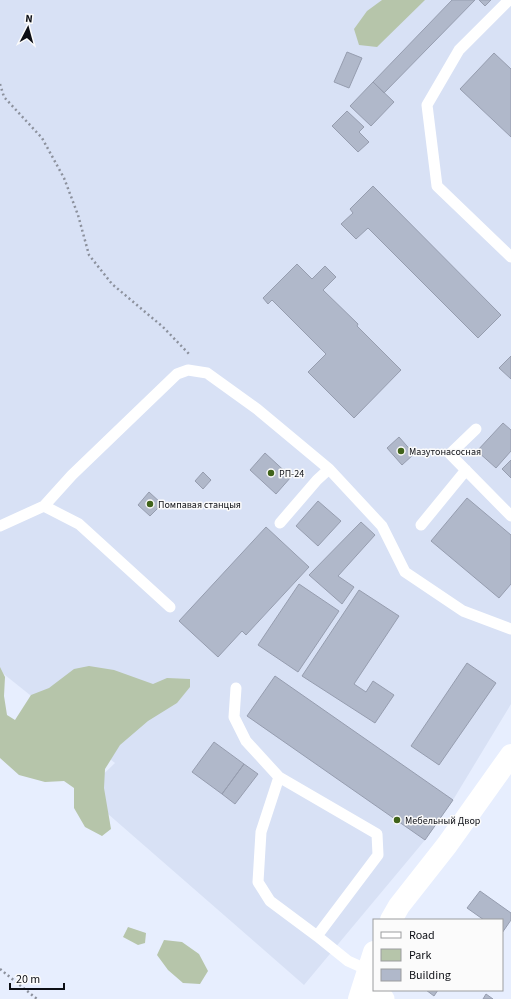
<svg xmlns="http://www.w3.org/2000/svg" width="511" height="999" font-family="'Source Sans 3',sans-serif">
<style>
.built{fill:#d8e1f5}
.green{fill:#b6c5aa}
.building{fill:#b0b8ca;stroke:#969daf}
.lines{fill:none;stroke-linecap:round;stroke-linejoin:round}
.path{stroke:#8c919d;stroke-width:2.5;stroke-dasharray:2 3;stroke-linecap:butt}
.lane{stroke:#fff;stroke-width:11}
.street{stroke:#fff;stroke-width:21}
.secondary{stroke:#fff;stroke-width:22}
.poi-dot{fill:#40631a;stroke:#fbfbfb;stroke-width:1.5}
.labels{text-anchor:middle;stroke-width:3;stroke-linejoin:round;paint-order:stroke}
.poi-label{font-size:10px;fill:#0d0f15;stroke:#fbfbfb;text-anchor:start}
</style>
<rect width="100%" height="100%" fill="#e7eefe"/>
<path class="built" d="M 0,0 L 511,0 L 511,704 L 453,800 L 425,840 L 304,985 L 84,793 L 115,763 L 0,671 Z"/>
<path class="green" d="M 382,0 L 425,0 L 377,47 L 359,45 L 354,29 L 367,11 Z
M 89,666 L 114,670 L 153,684 L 167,678 L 190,679 L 190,687 L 177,703 L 148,721 L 120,745 L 105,769 L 104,788 L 111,829 L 102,836 L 85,827 L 74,808 L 74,788 L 64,781 L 45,782 L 19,775 L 0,758 L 0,667 L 5,677 L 4,696 L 7,715 L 15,720 L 31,695 L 49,688 L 74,669 Z
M 128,927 L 146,933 L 145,943 L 138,945 L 123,937 Z
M 164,940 L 182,942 L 199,954 L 208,971 L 200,984 L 183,983 L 168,970 L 157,955 Z"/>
<path class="building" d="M 452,0 L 475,0 L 384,93 L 373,82 Z
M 479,0 L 491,0 L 485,6 Z
M 347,52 L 362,58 L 349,88 L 334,82 Z
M 494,53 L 511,69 L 511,137 L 460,89 Z
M 373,82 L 394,102 L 371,126 L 350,106 Z
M 347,111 L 364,127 L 359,132 L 369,142 L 358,152 L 332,126 Z
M 373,186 L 501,315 L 478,338 L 368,228 L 356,239 L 341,224 L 353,213 L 350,209 Z
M 297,264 L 312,279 L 325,266 L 336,277 L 323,290 L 358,324 L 357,326 L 401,370 L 354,418 L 308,372 L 326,354 L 272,300 L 268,304 L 263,298 Z
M 511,356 L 511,379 L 499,368 Z
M 503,423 L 511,430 L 511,451 L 496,468 L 477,451 Z
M 399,437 L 414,454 L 402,465 L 387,448 Z
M 265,453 L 291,477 L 276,494 L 250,470 Z
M 511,460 L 511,478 L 502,469 Z
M 203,472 L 211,480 L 203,489 L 195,481 Z
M 149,492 L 162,504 L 150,516 L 138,505 Z
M 467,498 L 511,535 L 511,584 L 499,598 L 431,541 Z
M 318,501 L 341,521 L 318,546 L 296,526 Z
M 361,522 L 375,535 L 338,576 L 354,587 L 342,604 L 309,575 Z
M 266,527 L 309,567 L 246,635 L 242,631 L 218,657 L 179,621 Z
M 299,584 L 339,611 L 298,672 L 258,645 Z
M 359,590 L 399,616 L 354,684 L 366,692 L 373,681 L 394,695 L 375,723 L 302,676 Z
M 467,663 L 496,683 L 439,765 L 411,746 Z
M 275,676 L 453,800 L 425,840 L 247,716 Z
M 214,742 L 244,764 L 222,794 L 192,772 Z
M 244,764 L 258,774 L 235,804 L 222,794 Z
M 480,891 L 511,913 L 511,920 L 502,933 L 502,920 L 484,920 L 467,908 Z
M 426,990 L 438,990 L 434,996 Z
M 486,994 L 493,999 L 483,999 Z"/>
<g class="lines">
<path class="path" d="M 0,84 L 4,97 L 42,138 L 64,178 L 78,215 L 89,255 L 112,284 L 163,327 L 190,355
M 0,969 L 37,999"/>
<path class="lane" d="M 509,0 L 459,50 L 427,105 L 437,186 L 511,257
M 476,429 L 450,454 L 511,516
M 44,506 L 79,524 L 170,607
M 280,523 L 317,480 L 329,469
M 421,525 L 466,470
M 0,526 L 44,506 L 72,475 L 177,374 L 188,370 L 207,373 L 257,409 L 329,469 L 382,526 L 405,572 L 463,611 L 511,629
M 236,688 L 234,717 L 246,741 L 279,777 L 261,832 L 258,882 L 270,901 L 317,936
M 279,777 L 377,834 L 378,855 L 317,936 L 348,961 L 368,970"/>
<path class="street" d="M 377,990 L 384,999"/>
<path class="secondary" d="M 391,920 L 399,906 L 447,845 L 511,755
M 359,999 L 374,952"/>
</g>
<g class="poi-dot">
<circle cx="401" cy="451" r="4"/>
<circle cx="271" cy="473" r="4"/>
<circle cx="150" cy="504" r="4"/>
<circle cx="397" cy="820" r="4"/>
</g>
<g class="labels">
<g class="poi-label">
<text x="409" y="455">Мазутонасосная</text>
<text x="279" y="477">РП-24</text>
<text x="158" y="508">Помпавая станцыя</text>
<text x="405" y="824">Мебельный Двор</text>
</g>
</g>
<rect x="373" y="919" width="130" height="72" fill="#fbfbfb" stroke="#9c9d9f"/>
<rect x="381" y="932" width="20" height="6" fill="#ffffff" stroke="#9c9d9f"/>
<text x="409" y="939" font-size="12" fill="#0d0f15">Road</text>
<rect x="381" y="949" width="20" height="12" fill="#b6c5aa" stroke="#9c9d9f"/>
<text x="409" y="959" font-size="12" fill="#0d0f15">Park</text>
<rect x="381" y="969" width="20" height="12" fill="#b0b8ca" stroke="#9c9d9f"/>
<text x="409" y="979" font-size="12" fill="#0d0f15">Building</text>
<g transform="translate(28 28) rotate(6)" stroke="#fbfbfb" stroke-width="3" paint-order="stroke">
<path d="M0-3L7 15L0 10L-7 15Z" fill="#0d0f15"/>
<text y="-6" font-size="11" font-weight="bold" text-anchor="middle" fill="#0d0f15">N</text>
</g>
<path d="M10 983v6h54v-6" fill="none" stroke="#0d0f15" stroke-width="2"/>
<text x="16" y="983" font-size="12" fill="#0d0f15" stroke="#fbfbfb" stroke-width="3" paint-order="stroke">20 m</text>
</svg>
